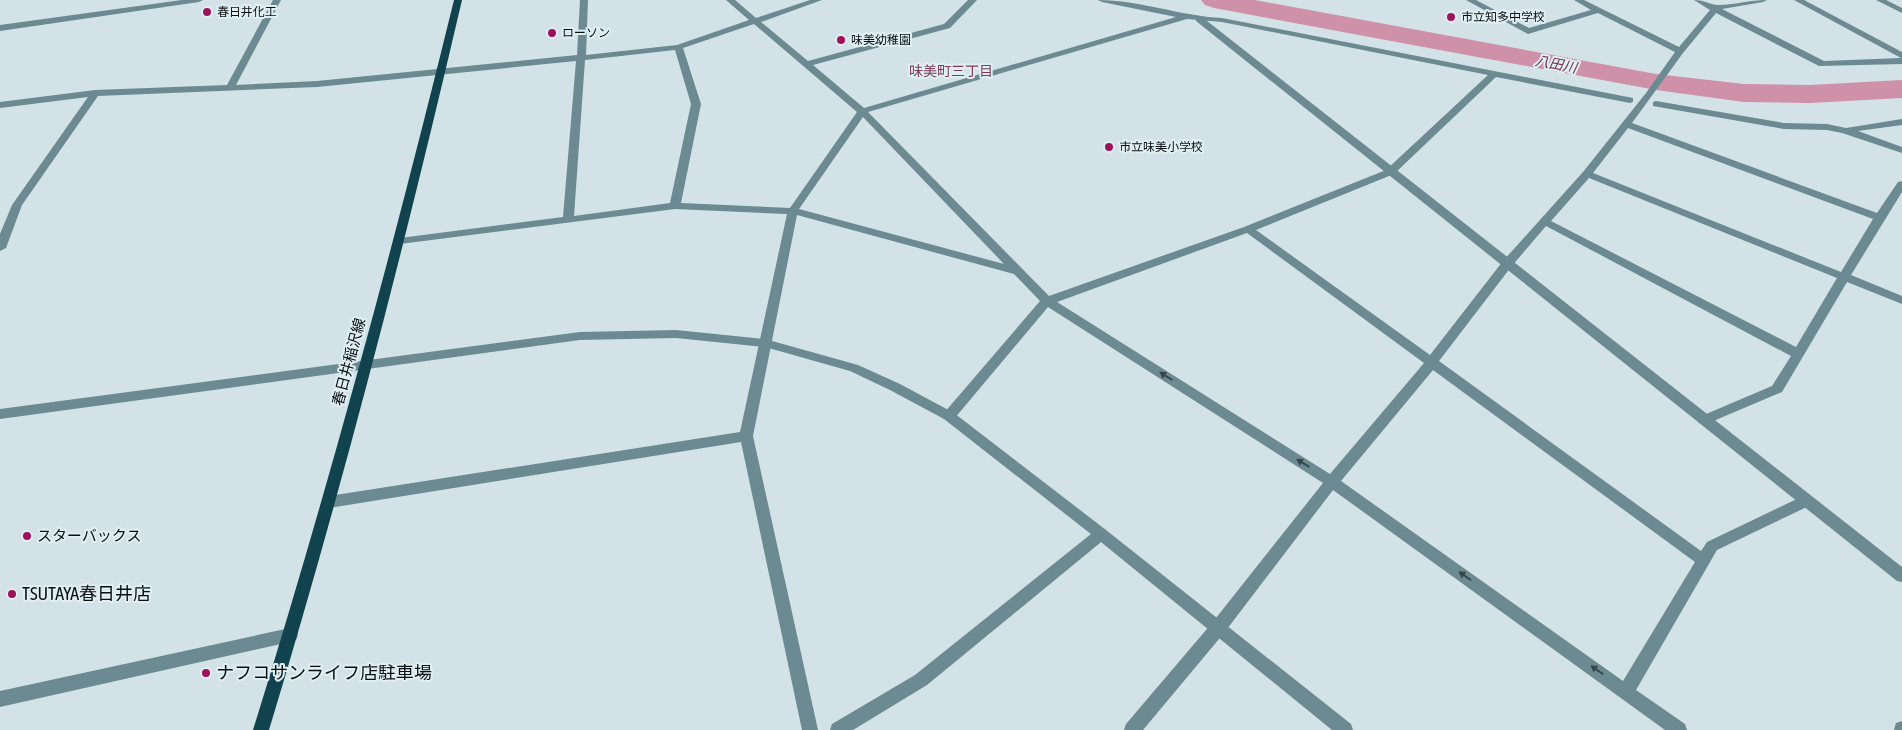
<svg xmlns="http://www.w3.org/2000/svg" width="1902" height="730" font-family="'Asap Condensed','Noto Sans JP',sans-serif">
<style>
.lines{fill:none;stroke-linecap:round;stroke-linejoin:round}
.river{fill:#cf91a7;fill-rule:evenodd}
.minor{fill:#6c8a92;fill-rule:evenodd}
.tertiary{fill:#6c8a92;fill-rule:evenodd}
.primary{fill:#10434e;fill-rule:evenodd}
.oneway{fill:#36464a}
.poi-dot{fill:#9f115c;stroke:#e0eff3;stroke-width:2}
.labels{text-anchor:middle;stroke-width:4;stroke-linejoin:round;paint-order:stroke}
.far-poi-label{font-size:12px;fill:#090e0f;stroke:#e0eff3;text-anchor:start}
.far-water-label{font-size:14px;font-style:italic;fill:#752a4b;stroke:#e0eff3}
.far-neighbourhood-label{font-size:14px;fill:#7f3b57;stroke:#e0eff3}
.street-label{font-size:15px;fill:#090e0f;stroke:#e0eff3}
.poi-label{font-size:15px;fill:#090e0f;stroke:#e0eff3;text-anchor:start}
.near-poi-label{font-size:18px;fill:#090e0f;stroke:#e0eff3;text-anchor:start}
</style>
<rect width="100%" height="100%" fill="#d2e2e6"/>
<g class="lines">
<path class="river" d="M 1201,0 L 1255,0 L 1656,74 L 1744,84 L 1810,85 L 1902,80 L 1902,98 L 1810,103 L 1744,102 L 1656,90 L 1214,8 L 1205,5 Z"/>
<path class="minor" d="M 182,0 L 203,0 L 199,2 L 0,31 L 0,25 Z
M 273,0 L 281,0 L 236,85 L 317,81 L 577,55 L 580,0 L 588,0 L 586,55 L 677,45 L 749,20 L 726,0 L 735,0 L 756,18 L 810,0 L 822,0 L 761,22 L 808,61 L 944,24 L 968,0 L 977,0 L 950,28 L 813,65 L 864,108 L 1176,17 L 1102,2 L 1098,0 C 1140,0 1180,16 1222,18 L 1633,98 L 1633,102 L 1630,103 L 1496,77 L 1394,174 L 1256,230 L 1430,355 L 1503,261 L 1583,172 L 1646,93 L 1675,52 L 1598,13 L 1528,34 L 1466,0 L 1476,0 L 1529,28 L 1591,10 L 1574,0 L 1584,0 L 1679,47 L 1710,10 L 1694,0 C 1704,0 1711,5 1718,5 C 1734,5 1750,0 1767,0 L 1763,2 L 1722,9 L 1824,61 L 1901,58 L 1794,0 L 1804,0 L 1902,52 L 1902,64 L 1819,66 L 1716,13 L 1683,53 L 1632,123 L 1877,213 L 1898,182 L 1902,181 L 1902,192 L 1851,275 L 1902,296 L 1902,304 L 1847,282 L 1782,392 L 1704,425 L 1699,423 L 1697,420 L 1699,417 L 1772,386 L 1791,356 L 1546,226 L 1511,267 L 1439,361 L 1701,551 L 1707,542 L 1801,497 L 1806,495 L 1811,497 L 1813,501 L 1811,505 L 1717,550 L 1636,690 L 1685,724 L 1687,730 L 1665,730 L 1333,490 L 1224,633 L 1143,730 L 1124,730 L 1126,724 L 1212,623 L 1323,483 L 1048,307 L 954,419 L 944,419 L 942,416 L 944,413 L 1040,301 L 1014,274 L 797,215 L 753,436 L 818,730 L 802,730 L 741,442 L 329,508 L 324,506 L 322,502 L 324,498 L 329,496 L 740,432 L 787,214 L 675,209 L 400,244 L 395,241 L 400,238 L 563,217 L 576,61 L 317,87 L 98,96 L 22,205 L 6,248 L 0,251 L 0,234 L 12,205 L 88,97 L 0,108 L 0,102 L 95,90 L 227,85 ZM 1187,19 L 1222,22 L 1488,75 L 1386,170 L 1244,227 L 1049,296 L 868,112 ZM 754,24 L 857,112 L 790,208 L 681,203 L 701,104 L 683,48 ZM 675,50 L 691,104 L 670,203 L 574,216 L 585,60 ZM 863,117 L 1004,264 L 799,209 ZM 1628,128 L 1873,219 L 1841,272 L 1593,173 ZM 1589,178 L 1837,278 L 1796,347 L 1551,221 ZM 1247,233 L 1424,363 L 1330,474 L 1057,302 ZM 1433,370 L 1695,562 L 1623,681 L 1341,481 Z
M 1876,0 L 1886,0 L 1902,8 L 1902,13 Z
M 1656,101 L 1784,123 L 1827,124 L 1846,128 L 1902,119 L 1902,125 L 1858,131 L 1902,147 L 1902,153 L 1842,133 L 1827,130 L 1784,129 L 1653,106 L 1653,102 Z
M 1101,528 L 1106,530 L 1108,534 L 1106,538 L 927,685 L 853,730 L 830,730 L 832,724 L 915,675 L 1096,530 Z
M 290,628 L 296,630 L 298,635 L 296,640 L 290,642 L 0,707 L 0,691 Z"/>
<path class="tertiary" d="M 1196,17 L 1202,17 L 1902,567 L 1902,582 L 1897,581 L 1196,21 Z
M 676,330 L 765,339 L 858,365 L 900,384 L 954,413 L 1106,530 L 1351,724 L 1353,730 L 1332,730 L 1096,538 L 944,419 L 890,390 L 850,371 L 765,347 L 676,338 L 580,340 L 0,419 L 0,409 L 580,332 Z
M 1902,721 L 1902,730 L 1894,730 L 1896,723 Z"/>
<path class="primary" d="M 454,0 L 462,0 C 405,245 342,489 269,730 L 253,730 C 328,489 394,245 454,0 Z"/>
</g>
<defs><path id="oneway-solid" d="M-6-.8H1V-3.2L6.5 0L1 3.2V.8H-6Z" transform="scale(1.25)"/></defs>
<g class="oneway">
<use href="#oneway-solid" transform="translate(1166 376) rotate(-148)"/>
<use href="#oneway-solid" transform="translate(1303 463) rotate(-148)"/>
<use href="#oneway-solid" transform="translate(1465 576) rotate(-145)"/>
<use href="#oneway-solid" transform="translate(1597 670) rotate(-145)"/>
</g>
<g class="poi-dot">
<circle cx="207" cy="12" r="5"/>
<circle cx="1451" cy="17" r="5"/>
<circle cx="552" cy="33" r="5"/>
<circle cx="841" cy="40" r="5"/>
<circle cx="1109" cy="147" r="5"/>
<circle cx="27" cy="536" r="5"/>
<circle cx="12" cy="594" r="5"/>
<circle cx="206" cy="673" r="5"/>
</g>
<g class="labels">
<g class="far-poi-label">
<text x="217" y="16">春日井化工</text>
<text x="1461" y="21">市立知多中学校</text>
<text x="562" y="37">ローソン</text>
<text x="851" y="44">味美幼稚園</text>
<text x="1119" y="151">市立味美小学校</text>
</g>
<g class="far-water-label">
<text transform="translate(1556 64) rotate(11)" y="5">八田川</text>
</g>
<g class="far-neighbourhood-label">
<text x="951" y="76">味美町三丁目</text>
</g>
<g class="street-label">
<text transform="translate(349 362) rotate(-75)" y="5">春日井稲沢線</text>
</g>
<g class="poi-label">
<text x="37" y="541">スターバックス</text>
</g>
<g class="near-poi-label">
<text x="22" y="600">TSUTAYA春日井店</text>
<text x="216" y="679">ナフコサンライフ店駐車場</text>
</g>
</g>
</svg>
